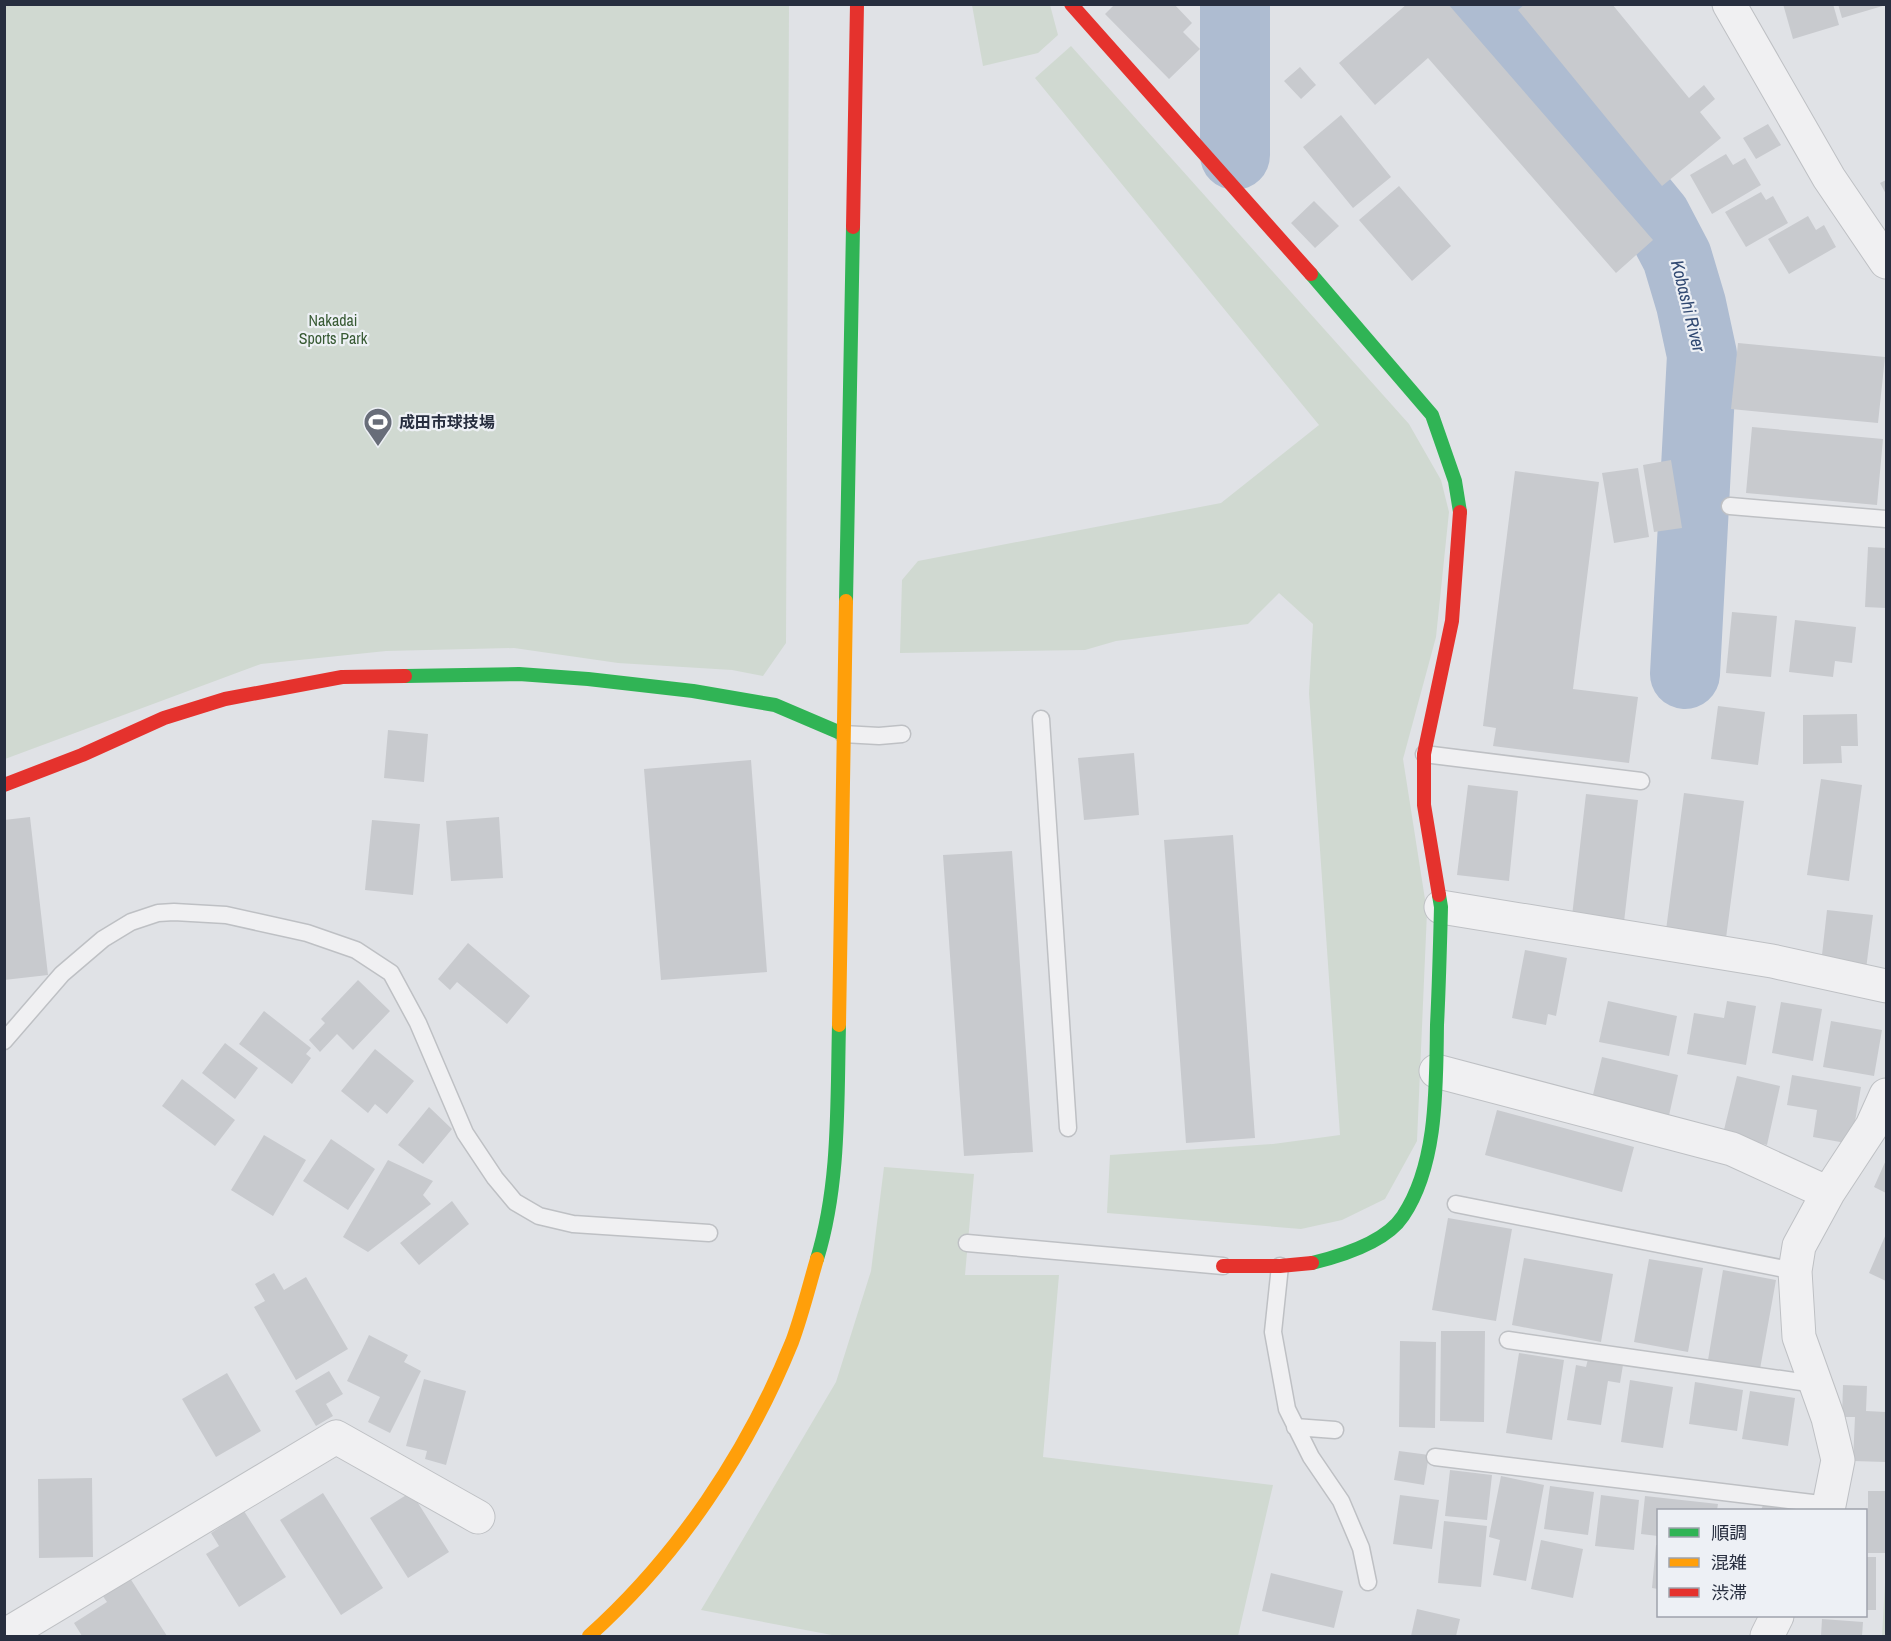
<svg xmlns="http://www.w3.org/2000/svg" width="1891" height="1641" font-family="'Archivo Narrow','Noto Sans JP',sans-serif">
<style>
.green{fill:#d0d9d1}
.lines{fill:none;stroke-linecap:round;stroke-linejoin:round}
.river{stroke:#aebcd1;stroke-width:70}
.building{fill:#c8cace}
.lane-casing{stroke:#bec0c4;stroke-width:19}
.street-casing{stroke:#bec0c4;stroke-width:35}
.lane{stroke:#f0f0f2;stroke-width:16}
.street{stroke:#f0f0f2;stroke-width:33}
.fast{stroke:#30b455;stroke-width:14}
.slow{stroke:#ff9f0a;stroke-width:14}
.jam{stroke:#e5322d;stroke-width:14}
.labels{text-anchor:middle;stroke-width:4.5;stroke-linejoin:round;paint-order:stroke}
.park-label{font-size:16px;fill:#385a34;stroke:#edf0f5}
.poi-label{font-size:16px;font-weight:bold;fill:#272e3f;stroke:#edf0f5;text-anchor:start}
.water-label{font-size:18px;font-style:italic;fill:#314972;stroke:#edf0f5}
</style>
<rect width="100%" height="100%" fill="#e0e2e6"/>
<path class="green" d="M 5,4 L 789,5 L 786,643 L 763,676 L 732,670 L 618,663 L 514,648 L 386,651 L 261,664 L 5,759 Z
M 972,5 L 1050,5 L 1058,35 L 1038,53 L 983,66 Z
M 1071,46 L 1409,424 L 1441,480 L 1449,512 L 1436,637 L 1403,759 L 1427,912 L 1417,1141 L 1385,1199 L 1342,1220 L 1301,1229 L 1107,1213 L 1110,1155 L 1273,1144 L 1340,1135 L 1309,693 L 1313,624 L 1279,593 L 1248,624 L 1116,641 L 1085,650 L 900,653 L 902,580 L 918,561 L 1221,503 L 1319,425 L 1035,78 Z
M 884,1167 L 974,1174 L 965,1275 L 1059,1275 L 1043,1457 L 1273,1485 L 1238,1636 L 837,1636 L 701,1610 L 836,1382 L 871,1271 Z
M 1886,1582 L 1886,1636 L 1882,1636 L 1885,1583 Z"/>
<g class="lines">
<path class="river" d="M 1235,4 L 1235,155
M 1481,4 L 1656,217 L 1677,257 L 1691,304 L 1702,355 L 1685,674"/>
</g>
<path class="building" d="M 1115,4 L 1174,4 L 1192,23 L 1183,32 L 1200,49 L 1169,79 L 1105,14 Z
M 1407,4 L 1448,4 L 1653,240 L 1616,273 L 1428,58 L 1375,105 L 1339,63 Z
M 1525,4 L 1612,4 L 1689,98 L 1704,85 L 1715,99 L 1700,112 L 1721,138 L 1662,186 L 1518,10 Z
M 1783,4 L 1833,4 L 1839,25 L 1793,39 Z
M 1838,4 L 1886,4 L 1886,5 L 1842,18 Z
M 1300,67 L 1316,85 L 1301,99 L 1284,81 Z
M 1341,115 L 1391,177 L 1353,208 L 1303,147 Z
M 1768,124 L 1781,145 L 1756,159 L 1743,138 Z
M 1726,154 L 1733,165 L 1745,158 L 1761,185 L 1712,214 L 1690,175 Z
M 1886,180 L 1886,194 L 1880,183 Z
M 1399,186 L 1451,246 L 1412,281 L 1359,220 Z
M 1761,192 L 1766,200 L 1773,196 L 1788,223 L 1746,247 L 1725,212 Z
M 1314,201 L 1339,226 L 1315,248 L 1291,223 Z
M 1808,216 L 1816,230 L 1824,225 L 1836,247 L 1789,274 L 1768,239 Z
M 1738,343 L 1885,357 L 1878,423 L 1731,409 Z
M 1752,427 L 1883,439 L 1877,505 L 1746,493 Z
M 1671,460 L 1682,528 L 1654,532 L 1643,465 Z
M 1638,468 L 1649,537 L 1614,543 L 1602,473 Z
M 1515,471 L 1599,482 L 1573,689 L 1638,697 L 1629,763 L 1493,746 L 1496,728 L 1483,726 Z
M 1868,547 L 1886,548 L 1886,608 L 1865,607 Z
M 1732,612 L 1777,616 L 1771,677 L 1726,673 Z
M 1795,620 L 1856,627 L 1852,663 L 1835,661 L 1833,677 L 1789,672 Z
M 1718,706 L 1765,712 L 1758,765 L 1711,759 Z
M 1857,714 L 1858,746 L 1841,746 L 1842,763 L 1803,764 L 1803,715 Z
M 388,730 L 428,734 L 424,782 L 384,778 Z
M 1134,753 L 1139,815 L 1084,820 L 1078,758 Z
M 751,760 L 767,972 L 661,980 L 644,769 Z
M 1821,779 L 1862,785 L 1849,881 L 1807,875 Z
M 1468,785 L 1518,791 L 1509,881 L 1457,875 Z
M 1684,793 L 1744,801 L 1726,938 L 1666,930 Z
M 1586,794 L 1638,800 L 1624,922 L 1572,916 Z
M 30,817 L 48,975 L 4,980 L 4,820 Z
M 499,817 L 503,878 L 451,881 L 446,821 Z
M 372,820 L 420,824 L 413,895 L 365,890 Z
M 1233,835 L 1255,1138 L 1186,1143 L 1164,840 Z
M 1012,851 L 1033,1152 L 964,1156 L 943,855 Z
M 1827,910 L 1873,915 L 1866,969 L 1821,964 Z
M 468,943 L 530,996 L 507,1024 L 457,982 L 450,990 L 438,979 Z
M 1525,950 L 1567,958 L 1556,1016 L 1548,1014 L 1546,1025 L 1512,1018 Z
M 358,980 L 390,1011 L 353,1050 L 337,1034 L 320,1052 L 309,1040 L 325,1023 L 321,1019 Z
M 1608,1001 L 1677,1016 L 1669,1056 L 1599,1042 Z
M 1727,1001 L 1756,1006 L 1746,1065 L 1687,1054 L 1694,1013 L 1724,1018 Z
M 1781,1002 L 1822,1009 L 1813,1061 L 1772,1053 Z
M 264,1011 L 311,1048 L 306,1054 L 311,1058 L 292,1084 L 239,1044 Z
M 1831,1021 L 1882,1030 L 1874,1076 L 1823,1067 Z
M 225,1043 L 258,1068 L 235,1099 L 202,1073 Z
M 375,1049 L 414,1081 L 387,1114 L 375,1104 L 368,1113 L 341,1091 Z
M 1602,1057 L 1678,1075 L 1668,1120 L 1591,1103 Z
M 1792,1075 L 1861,1087 L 1851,1144 L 1813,1137 L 1817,1110 L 1787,1105 Z
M 1737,1076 L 1780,1086 L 1767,1145 L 1723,1134 Z
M 182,1079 L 235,1120 L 215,1146 L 162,1106 Z
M 429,1107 L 452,1129 L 423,1164 L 398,1145 Z
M 1497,1110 L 1634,1147 L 1622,1192 L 1485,1155 Z
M 264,1135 L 306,1160 L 273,1216 L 231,1190 Z
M 331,1139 L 375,1169 L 348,1210 L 303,1181 Z
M 388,1160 L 433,1181 L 423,1195 L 431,1204 L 368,1252 L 343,1237 Z
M 1886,1160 L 1886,1193 L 1874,1187 Z
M 452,1201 L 469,1224 L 419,1265 L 400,1243 Z
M 1448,1218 L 1512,1229 L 1496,1321 L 1432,1310 Z
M 1886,1234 L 1886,1281 L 1869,1273 Z
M 1524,1258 L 1613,1274 L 1601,1342 L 1512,1325 Z
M 1649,1259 L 1703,1268 L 1688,1352 L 1634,1342 Z
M 1723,1270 L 1776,1280 L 1760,1369 L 1708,1360 Z
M 274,1273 L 284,1290 L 306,1277 L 348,1349 L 296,1380 L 254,1307 L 265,1301 L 255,1284 Z
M 1441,1331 L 1485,1331 L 1484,1422 L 1440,1421 Z
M 369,1335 L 408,1355 L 404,1362 L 421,1371 L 390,1433 L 368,1422 L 380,1397 L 347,1381 Z
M 1400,1341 L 1436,1342 L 1435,1428 L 1399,1427 Z
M 1519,1353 L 1564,1360 L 1552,1440 L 1506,1433 Z
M 1588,1359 L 1623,1365 L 1620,1383 L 1608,1381 L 1601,1425 L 1567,1420 L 1576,1365 L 1586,1367 Z
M 329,1371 L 343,1394 L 326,1404 L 333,1416 L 316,1426 L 295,1391 Z
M 227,1373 L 261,1431 L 216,1457 L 182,1399 Z
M 424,1379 L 466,1391 L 446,1465 L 425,1459 L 427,1451 L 406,1446 Z
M 1630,1380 L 1673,1387 L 1663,1448 L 1621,1442 Z
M 1695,1382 L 1743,1390 L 1737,1431 L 1689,1424 Z
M 1843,1385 L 1867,1386 L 1866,1411 L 1886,1412 L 1886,1462 L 1853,1461 L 1855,1417 L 1842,1417 Z
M 1750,1391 L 1795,1398 L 1788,1446 L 1742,1439 Z
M 1399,1451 L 1429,1455 L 1424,1485 L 1394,1480 Z
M 1450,1470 L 1492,1475 L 1487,1520 L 1445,1516 Z
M 1501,1476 L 1544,1485 L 1526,1581 L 1493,1575 L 1500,1540 L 1489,1537 Z
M 92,1478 L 93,1557 L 39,1558 L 38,1479 Z
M 1550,1486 L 1594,1492 L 1588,1535 L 1544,1529 Z
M 1868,1491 L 1886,1491 L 1886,1553 L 1868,1553 Z
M 411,1492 L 449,1552 L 408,1578 L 370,1518 Z
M 323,1493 L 383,1588 L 341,1615 L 280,1520 Z
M 1400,1495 L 1439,1500 L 1432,1549 L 1393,1544 Z
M 1601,1495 L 1639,1500 L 1634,1550 L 1595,1546 Z
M 1645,1496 L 1718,1504 L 1717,1510 L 1658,1510 L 1658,1536 L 1641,1534 Z
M 1764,1503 L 1782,1510 L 1761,1510 Z
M 244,1511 L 286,1577 L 239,1607 L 206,1554 L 219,1546 L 211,1533 Z
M 1444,1521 L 1487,1526 L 1481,1587 L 1438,1583 Z
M 1541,1540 L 1583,1549 L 1573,1598 L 1531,1589 Z
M 1656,1545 L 1658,1545 L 1658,1589 L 1652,1588 Z
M 1866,1557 L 1876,1557 L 1876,1610 L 1866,1610 Z
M 1271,1573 L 1343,1591 L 1334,1628 L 1262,1611 Z
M 128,1575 L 167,1636 L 82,1636 L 74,1623 L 107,1602 L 100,1592 Z
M 1417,1609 L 1460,1619 L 1456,1636 L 1411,1636 Z
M 1822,1619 L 1863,1622 L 1862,1636 L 1821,1636 Z"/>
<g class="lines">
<g class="lane-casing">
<path id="lane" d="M 1730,506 L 1886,519
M 1041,719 L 1068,1128
M 843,734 L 879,736 L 902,734
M 1424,754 L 1641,781
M 4,1041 L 62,974 L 103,939 L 131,922 L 158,913 L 174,912 L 226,915 L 307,933 L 356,950 L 391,973 L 418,1023 L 465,1133 L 495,1178 L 515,1202 L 539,1216 L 573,1224 L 709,1233
M 1456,1204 L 1795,1271
M 967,1243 L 1223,1266
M 1280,1266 L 1273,1332 L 1287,1409 L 1311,1457 L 1341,1501 L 1361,1548 L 1368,1582
M 1508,1340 L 1815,1384
M 1295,1427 L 1335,1430
M 1435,1457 L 1829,1505"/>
</g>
<g class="street-casing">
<path id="street" d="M 1729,4 L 1829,178 L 1886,262
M 1441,907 L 1772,961 L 1886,986
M 1436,1071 L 1732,1149 L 1828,1193
M 1828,1510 L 1838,1460 L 1828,1418 L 1799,1337 L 1795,1271 L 1799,1246 L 1828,1193 L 1872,1126 L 1886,1095
M 4,1636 L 336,1437 L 478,1517
M 1767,1636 L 1777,1616"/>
</g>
<use href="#lane" class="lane"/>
<use href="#street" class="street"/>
<path class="fast" d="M 1311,274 L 1432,415 L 1455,481 L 1460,512
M 846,601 L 853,227
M 405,676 L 519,674 L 588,679 L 693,691 L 775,705 L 843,734
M 817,1259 C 840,1184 837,1103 839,1025
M 1312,1263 C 1341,1256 1386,1242 1403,1216 C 1438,1164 1436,1085 1437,1025 C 1439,986 1440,946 1441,907 L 1439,895"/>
<path class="slow" d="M 839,1025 L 846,601
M 589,1636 C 678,1556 747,1453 792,1342 C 802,1315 809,1286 817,1259"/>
<path class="jam" d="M 1071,4 L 1311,274
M 853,227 L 857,4
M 4,785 L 82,755 L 164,718 L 225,699 L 342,677 L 405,676
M 1439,895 L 1424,805 L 1424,754 L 1452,621 L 1460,512
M 1223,1266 L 1280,1266 L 1312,1263"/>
</g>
<defs>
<g id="stadium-pin" transform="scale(1.5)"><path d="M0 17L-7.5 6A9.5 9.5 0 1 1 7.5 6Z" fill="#686d79" stroke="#edf0f5"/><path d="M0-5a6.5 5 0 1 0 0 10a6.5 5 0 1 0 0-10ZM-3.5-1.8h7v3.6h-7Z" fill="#fff"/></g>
</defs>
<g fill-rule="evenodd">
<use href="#stadium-pin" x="378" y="422"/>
</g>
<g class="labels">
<g class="park-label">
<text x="333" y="326">Nakadai<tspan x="333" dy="18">Sports Park</tspan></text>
</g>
<g class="poi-label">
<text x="399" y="428">成田市球技場</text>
</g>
<g class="water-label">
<text transform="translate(1688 306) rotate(76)" y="6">Kobashi River</text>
</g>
</g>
<rect width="1891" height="1641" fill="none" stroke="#272e3f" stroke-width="12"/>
<rect x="1657" y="1509" width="210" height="108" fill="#edf0f5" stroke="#9ea2ac" stroke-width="1.5"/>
<rect x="1669" y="1528" width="30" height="9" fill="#30b455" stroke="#9ea2ac" stroke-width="1.5"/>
<text x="1711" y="1539" font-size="18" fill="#272e3f">順調</text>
<rect x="1669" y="1558" width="30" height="9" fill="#ff9f0a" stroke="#9ea2ac" stroke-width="1.5"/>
<text x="1711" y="1569" font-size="18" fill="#272e3f">混雑</text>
<rect x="1669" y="1588" width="30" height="9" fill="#e5322d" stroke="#9ea2ac" stroke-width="1.5"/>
<text x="1711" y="1599" font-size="18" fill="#272e3f">渋滞</text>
</svg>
